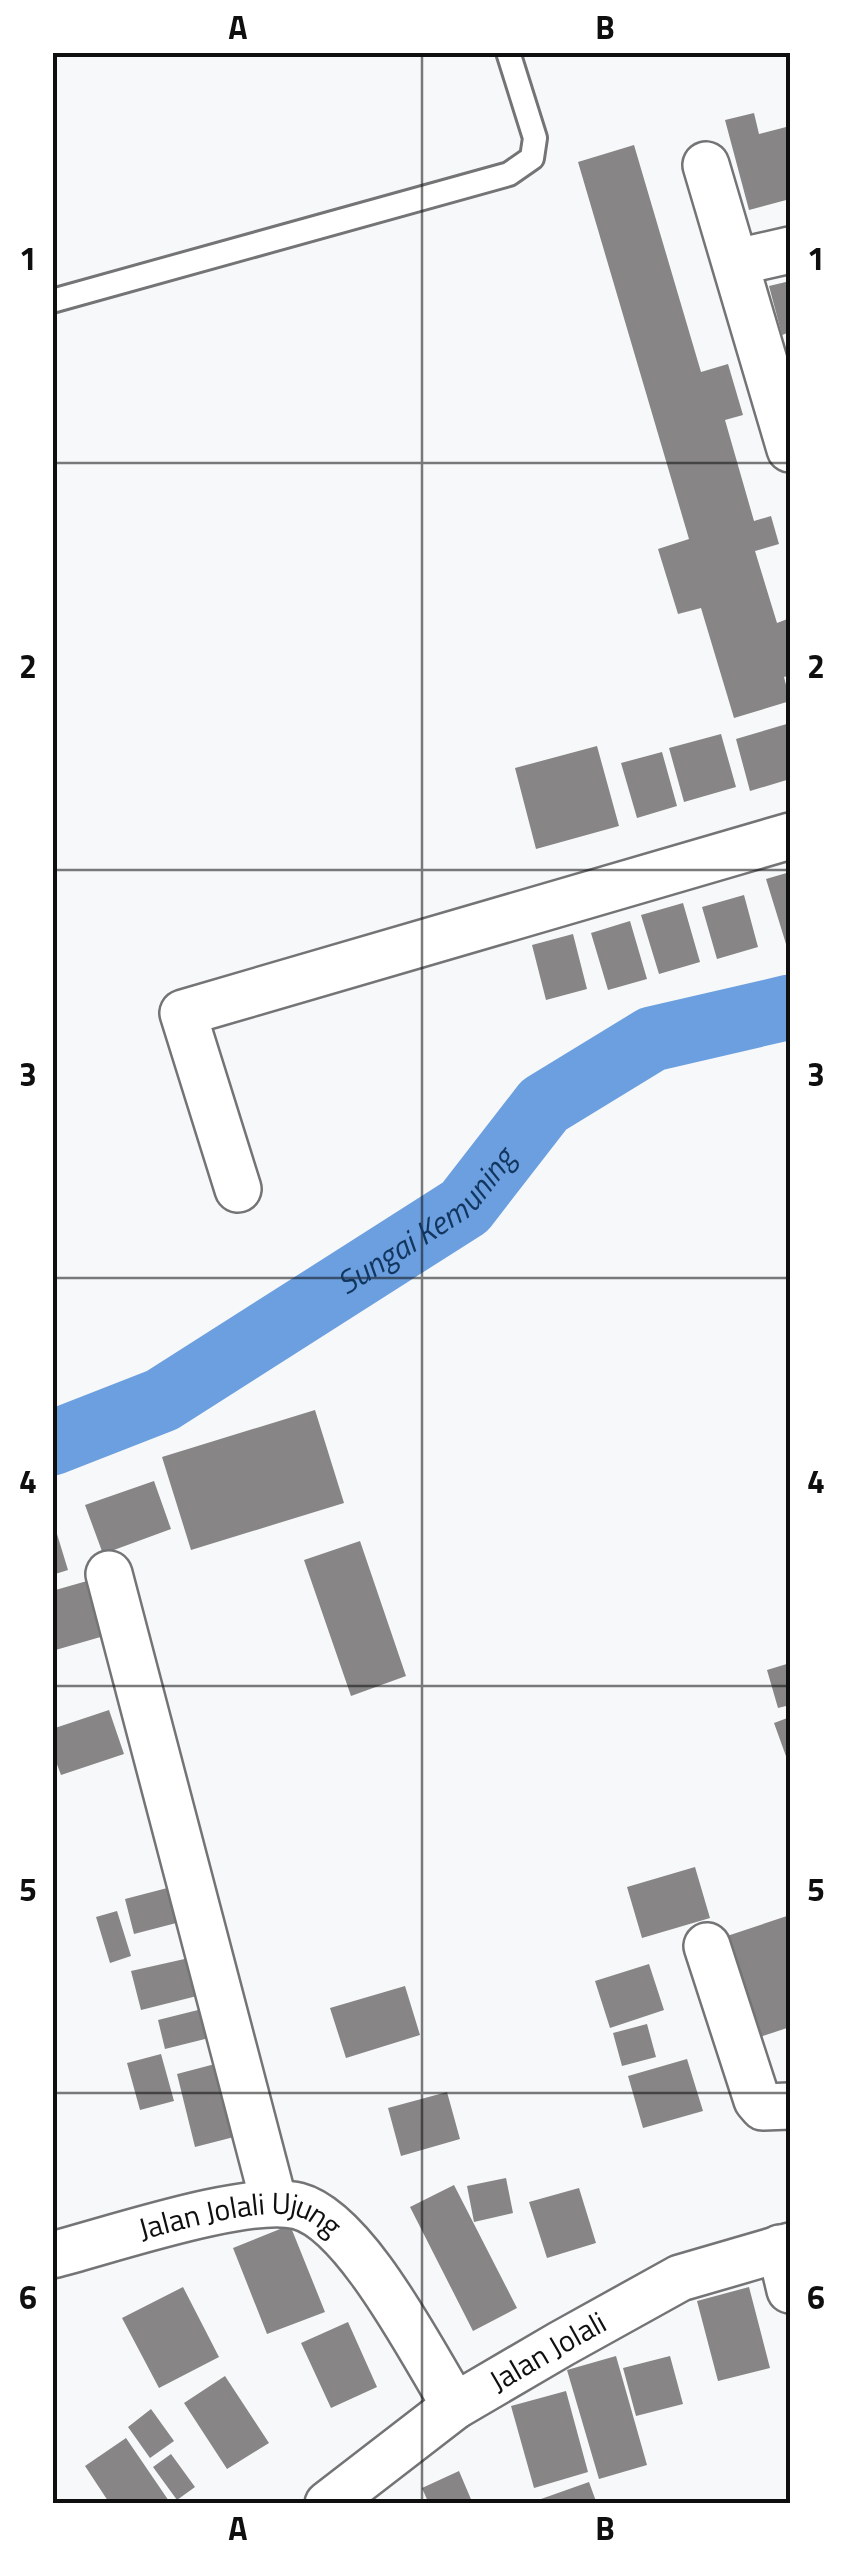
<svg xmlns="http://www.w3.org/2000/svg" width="843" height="2556" font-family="'Titillium Web',sans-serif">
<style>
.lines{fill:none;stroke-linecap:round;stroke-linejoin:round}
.river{stroke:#6b9fdf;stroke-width:65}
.building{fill:#878585}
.lane-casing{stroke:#747476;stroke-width:28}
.street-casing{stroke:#747476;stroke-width:50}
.lane{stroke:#fff;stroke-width:22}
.street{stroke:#fff;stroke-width:45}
.grid{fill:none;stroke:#0f0f10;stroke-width:2.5;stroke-opacity:0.55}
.labels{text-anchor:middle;stroke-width:9;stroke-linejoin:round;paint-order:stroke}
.street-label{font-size:30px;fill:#0f0f10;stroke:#fff}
.water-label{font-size:32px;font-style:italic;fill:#12365f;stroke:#fff}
.neatline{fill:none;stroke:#0f0f10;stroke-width:4}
.grid-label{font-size:32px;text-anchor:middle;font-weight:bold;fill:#0f0f10}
</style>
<rect width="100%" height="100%" fill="#f7f8fa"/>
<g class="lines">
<path class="river" id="s1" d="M 52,1443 L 162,1400 L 465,1207 L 544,1105 L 652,1039 L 790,1007"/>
</g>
<path class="building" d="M 754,113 L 759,134 L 790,126 L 790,199 L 749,210 L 725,120 Z
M 634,145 L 701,372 L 728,364 L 743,415 L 725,420 L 754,521 L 771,516 L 779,544 L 755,551 L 777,623 L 790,618 L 790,675 L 784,677 L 790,701 L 734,718 L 701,608 L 678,614 L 658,549 L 689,539 L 578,162 Z
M 790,281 L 790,332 L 782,335 L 769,286 Z
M 790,723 L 790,779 L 750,791 L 736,739 Z
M 721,734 L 736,787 L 684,802 L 669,748 Z
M 597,746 L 619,826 L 536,849 L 515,768 Z
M 662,752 L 677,806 L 637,818 L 621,763 Z
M 790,872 L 790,942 L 786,944 L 766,879 Z
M 744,895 L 758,947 L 717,959 L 702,907 Z
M 683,903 L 700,962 L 659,974 L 641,915 Z
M 630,921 L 647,979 L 608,990 L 591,933 Z
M 573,934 L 587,989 L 546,1000 L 532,945 Z
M 315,1410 L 344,1503 L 191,1550 L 162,1457 Z
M 154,1481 L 171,1529 L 103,1554 L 85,1505 Z
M 57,1534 L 68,1570 L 52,1575 L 52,1536 Z
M 360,1541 L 406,1676 L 351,1696 L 304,1560 Z
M 87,1581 L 104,1636 L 52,1651 L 52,1591 Z
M 790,1663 L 790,1705 L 778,1708 L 767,1670 Z
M 109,1710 L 124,1754 L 61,1775 L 52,1751 L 52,1729 Z
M 790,1717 L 790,1758 L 787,1759 L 774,1723 Z
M 695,1867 L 710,1918 L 642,1938 L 627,1887 Z
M 175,1886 L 184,1921 L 134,1934 L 125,1899 Z
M 117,1911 L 131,1956 L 110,1963 L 96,1917 Z
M 790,1915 L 790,2027 L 754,2039 L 721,1938 Z
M 189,1958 L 197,1996 L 141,2010 L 131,1971 Z
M 649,1964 L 664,2010 L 610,2028 L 595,1981 Z
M 405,1986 L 420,2035 L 346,2058 L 330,2008 Z
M 206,2008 L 213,2037 L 165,2049 L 158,2020 Z
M 647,2024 L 656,2057 L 622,2066 L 613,2033 Z
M 161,2054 L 174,2101 L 140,2110 L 127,2063 Z
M 687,2059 L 703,2111 L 643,2128 L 628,2076 Z
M 215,2064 L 234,2137 L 195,2147 L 177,2074 Z
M 447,2092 L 460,2139 L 401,2156 L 388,2108 Z
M 506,2178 L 513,2213 L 474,2222 L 467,2186 Z
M 454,2185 L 517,2308 L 473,2331 L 410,2207 Z
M 579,2188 L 596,2243 L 547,2258 L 529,2202 Z
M 290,2225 L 325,2312 L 267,2334 L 233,2248 Z
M 183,2287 L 219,2357 L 159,2388 L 122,2318 Z
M 749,2287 L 770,2368 L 718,2381 L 697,2301 Z
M 348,2322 L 377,2387 L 331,2408 L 301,2343 Z
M 616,2356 L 647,2465 L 599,2479 L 567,2370 Z
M 670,2356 L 683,2404 L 636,2416 L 623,2368 Z
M 225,2376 L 269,2443 L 227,2469 L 184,2403 Z
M 566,2391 L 588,2472 L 534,2488 L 511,2406 Z
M 151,2409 L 174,2441 L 150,2458 L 128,2427 Z
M 126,2438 L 171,2504 L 110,2504 L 85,2466 Z
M 171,2454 L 195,2487 L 177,2500 L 153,2467 Z
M 459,2471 L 473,2504 L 429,2504 L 422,2488 Z
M 589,2482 L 597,2504 L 543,2504 L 541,2499 Z"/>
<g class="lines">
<g class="lane-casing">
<path id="lane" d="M 52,301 L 509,174 L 532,158 L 535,138 L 508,52"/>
</g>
<g class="street-casing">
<g id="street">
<path d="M 706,165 L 790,449"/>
<path d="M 737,262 L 790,250"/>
<path d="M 238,1189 L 183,1013 L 790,836"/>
<path d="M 109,1574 L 274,2203"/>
<path d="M 707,1946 L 757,2100 L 763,2107 L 790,2106"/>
<path d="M 780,2248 L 790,2290"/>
<path id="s2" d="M 52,2255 C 108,2241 247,2193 298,2206 C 356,2221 423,2355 455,2406"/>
<path id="s3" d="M 328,2504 L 455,2406 L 561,2344 L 680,2278 L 790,2246"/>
</g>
</g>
<use href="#lane" class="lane"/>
<use href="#street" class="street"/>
</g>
<path class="grid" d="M 422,52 L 422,2504M 52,463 L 790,463M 52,870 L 790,870M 52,1278 L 790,1278M 52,1686 L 790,1686M 52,2093 L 790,2093"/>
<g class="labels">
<g class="street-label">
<text dy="10" stroke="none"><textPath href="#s2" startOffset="195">Jalan Jolali Ujung</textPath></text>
<text dy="10" stroke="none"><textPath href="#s3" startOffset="268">Jalan Jolali</textPath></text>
</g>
<g class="water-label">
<text dy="11" stroke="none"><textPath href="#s1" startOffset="438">Sungai Kemuning</textPath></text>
</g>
</g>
<rect width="843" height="2556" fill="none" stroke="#ffffff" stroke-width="110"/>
<rect x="55" y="55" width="733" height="2446" class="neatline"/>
<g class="grid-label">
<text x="238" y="39">A</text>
<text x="605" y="39">B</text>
<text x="28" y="270">1</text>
<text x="816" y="270">1</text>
<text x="28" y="678">2</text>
<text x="816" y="678">2</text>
<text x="28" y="1086">3</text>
<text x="816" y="1086">3</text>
<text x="28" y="1493">4</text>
<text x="816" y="1493">4</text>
<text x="28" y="1901">5</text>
<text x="816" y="1901">5</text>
<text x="28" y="2309">6</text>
<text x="816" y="2309">6</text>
<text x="238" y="2540">A</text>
<text x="605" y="2540">B</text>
</g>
</svg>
